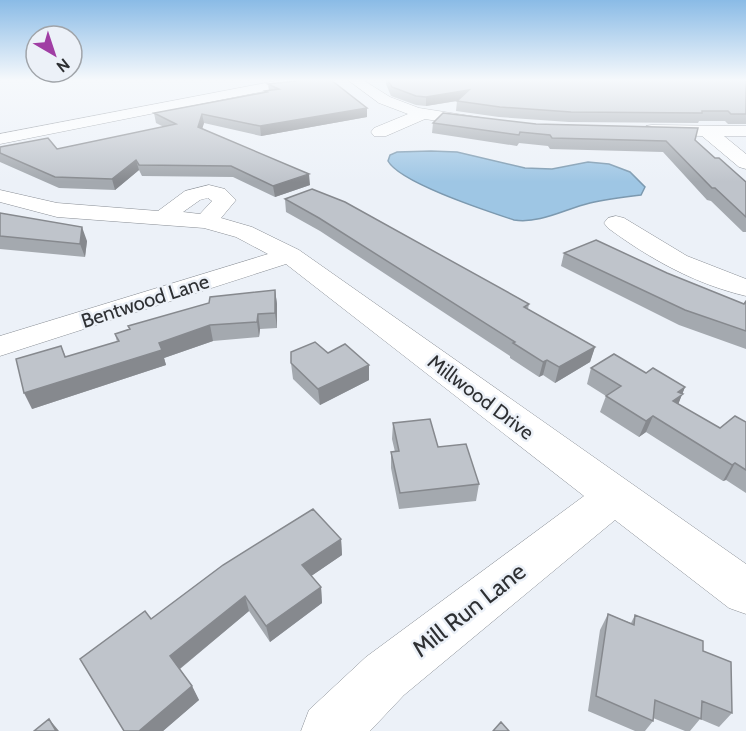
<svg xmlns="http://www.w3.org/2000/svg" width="746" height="731" font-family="Cabin,sans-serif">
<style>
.water{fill:#9ec6e4;stroke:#7c99af;stroke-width:1.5}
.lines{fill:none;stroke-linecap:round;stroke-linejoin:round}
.minor-casing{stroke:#898e95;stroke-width:1}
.major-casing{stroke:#898e95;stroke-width:1}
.minor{fill:#fff;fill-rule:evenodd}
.major{fill:#fff;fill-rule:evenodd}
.wall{fill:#a4a9af}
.shaded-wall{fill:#86898e}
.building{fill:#bfc4cb;stroke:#86898e;stroke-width:1.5}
.labels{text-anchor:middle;stroke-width:5;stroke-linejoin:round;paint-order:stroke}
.street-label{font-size:20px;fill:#2e3033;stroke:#ecf1f8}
.near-street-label{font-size:24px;fill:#2e3033;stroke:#ecf1f8}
</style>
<rect width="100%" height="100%" fill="#ecf1f8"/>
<path class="water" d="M 431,151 L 457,152 L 525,168 L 552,169 L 588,162 L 609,164 L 630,172 L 645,187 L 641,195 C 624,197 607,199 590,203 C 565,209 540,224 514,220 C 487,211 400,183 388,161 L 390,155 L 397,152 Z"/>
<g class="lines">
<g class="minor-casing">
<path id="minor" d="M 348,80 L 363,80 L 390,97 L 419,108 L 483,118 L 491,123 L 483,128 L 425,119 L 386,136 L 374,136 L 371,132 L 374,128 L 408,114 L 379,103 Z
M 652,125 L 746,126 L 746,136 L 724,136 L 746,154 L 746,169 L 739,167 L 702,136 L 646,134 L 644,130 L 646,126 Z
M 209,185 L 225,189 L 236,200 L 221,218 L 252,227 L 299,250 L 746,564 L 746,614 L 729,608 L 615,520 L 404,695 L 370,731 L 301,731 L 309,710 L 366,657 L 584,496 L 286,264 L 0,356 L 0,336 L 268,254 L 236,237 L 204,228 L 57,217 L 0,202 L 0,190 L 57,203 L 158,211 L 185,191 ZM 208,198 L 212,201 L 200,214 L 183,212 L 200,200 Z
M 616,216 L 624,218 L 687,256 L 746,279 L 746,296 C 695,284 650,259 608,228 L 604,223 L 608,218 Z"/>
</g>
<g class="major-casing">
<path id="major" d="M 281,80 L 307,80 L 300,84 L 0,144 L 0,134 Z"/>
</g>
<use href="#minor" class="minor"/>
<use href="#major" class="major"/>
</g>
<path class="wall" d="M 386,80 L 746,80 L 746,124 L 728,124 L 725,121 L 699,121 L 698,123 L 569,122 L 499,117 L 456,111 L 457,101 L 426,106 L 416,105 L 391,96 L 386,84 Z
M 268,84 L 367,117 L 261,136 L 204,123 L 202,128 L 310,185 L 275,197 L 233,177 L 142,176 L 139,170 L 115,190 L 59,188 L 0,162 L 0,147 L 57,149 L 164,127 L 156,123 L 154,113 L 265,92 L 265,91 L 269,91 Z
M 433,123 L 536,124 L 695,140 L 715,158 L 746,182 L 746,232 L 743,232 L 711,201 L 707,200 L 663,152 L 550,149 L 548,146 L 519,143 L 517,146 L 432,133 Z
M 285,199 L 529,304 L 528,309 L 595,347 L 590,362 L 555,383 L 543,375 L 539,377 L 510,358 L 510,356 L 320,231 L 286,212 Z
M 0,213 L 87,241 L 85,257 L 0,249 Z
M 564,253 L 667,273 L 744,304 L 746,301 L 746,349 L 679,325 L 561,266 Z
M 275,290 L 277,304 L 277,328 L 260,329 L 259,337 L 213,341 L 164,358 L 166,365 L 32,409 L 61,346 L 66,357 L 117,342 L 115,334 L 129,329 L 128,326 Z
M 291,363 L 369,380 L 320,405 L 293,379 Z
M 591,368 L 646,373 L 685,387 L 678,404 L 720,428 L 746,422 L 746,493 L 726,480 L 723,481 L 646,432 L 639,437 L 600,412 L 606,396 L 587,384 Z
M 393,423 L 438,447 L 479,484 L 476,501 L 399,509 L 391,468 L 391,452 L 395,452 L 392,439 Z
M 313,509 L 341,539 L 342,555 L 311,576 L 321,587 L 322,603 L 270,642 L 249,611 L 180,669 L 192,686 L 199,700 L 163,731 L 124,731 L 80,659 L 145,611 L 151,619 L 223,565 Z
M 608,614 L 631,623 L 635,615 L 703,651 L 732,713 L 719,727 L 700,719 L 690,731 L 685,731 L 653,718 L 653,721 L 645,731 L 635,731 L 588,711 L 600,630 Z"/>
<path class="shaded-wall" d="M 469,90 L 468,99 L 426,106 L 426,97 Z
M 367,108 L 367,117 L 261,136 L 260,126 Z
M 202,114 L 204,123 L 200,136 L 198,127 Z
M 136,160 L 139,170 L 115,190 L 112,179 Z
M 309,174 L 310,185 L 275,197 L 273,186 Z
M 82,227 L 87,241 L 85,257 L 80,244 Z
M 275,290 L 277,304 L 277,328 L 275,313 Z
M 258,314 L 260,329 L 259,337 L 257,322 Z
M 210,325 L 213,341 L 164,358 L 166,365 L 32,409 L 24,393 L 159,343 Z
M 595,347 L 590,362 L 555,383 L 559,367 Z
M 547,360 L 543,375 L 539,377 L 543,362 Z
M 369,365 L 369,380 L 320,405 L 318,389 Z
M 685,387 L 676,410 L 667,417 L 678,392 Z
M 653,416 L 646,432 L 639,437 L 646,421 Z
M 735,463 L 726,480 L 723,481 L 732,465 Z
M 341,539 L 342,555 L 304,581 L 302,565 Z
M 321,587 L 322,603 L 270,642 L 266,626 Z
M 245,596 L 249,611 L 177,671 L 170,656 Z
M 192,686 L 199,700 L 163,731 L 139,731 Z
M 49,719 L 59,731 L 56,731 Z"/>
<path class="building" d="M 306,80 L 331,80 L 367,108 L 260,126 L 202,114 L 198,127 L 309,174 L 273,186 L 231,166 L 139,165 L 136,160 L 112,179 L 55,177 L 0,153 L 0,147 L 48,138 L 57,149 L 176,124 L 154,113 L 267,92 L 265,91 L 279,89 L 268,84 Z
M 388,80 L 746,80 L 746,114 L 731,114 L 728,111 L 702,111 L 702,113 L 571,112 L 500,107 L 457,101 L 469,90 L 426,97 L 416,96 L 392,87 Z
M 443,113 L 536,124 L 698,128 L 695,140 L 715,158 L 719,158 L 746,182 L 746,217 L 715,188 L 712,188 L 666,141 L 552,138 L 550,135 L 520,132 L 519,135 L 433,123 Z
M 312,189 L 345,202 L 529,304 L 524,307 L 595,347 L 559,367 L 547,360 L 543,362 L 513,343 L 515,342 L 319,218 L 285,199 Z
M 0,213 L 82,227 L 80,244 L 0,236 Z
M 596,240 L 667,273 L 744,304 L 746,301 L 746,331 L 685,310 L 564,253 Z
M 275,290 L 275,313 L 258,314 L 257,322 L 210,325 L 159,343 L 162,350 L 24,393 L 16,359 L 61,346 L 65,357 L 119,341 L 115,334 L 130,329 L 128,326 L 209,303 L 210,297 Z
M 315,342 L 328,353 L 345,344 L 369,365 L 318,389 L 291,363 L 291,352 Z
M 614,354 L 646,373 L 653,368 L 685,387 L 678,392 L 683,394 L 673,401 L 720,428 L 735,416 L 746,422 L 746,470 L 735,463 L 732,465 L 653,416 L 646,421 L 606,396 L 621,386 L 591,368 Z
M 430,419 L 438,447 L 466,444 L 479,484 L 400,493 L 391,452 L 399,451 L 393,423 Z
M 313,509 L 341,539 L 302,565 L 321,587 L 266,626 L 245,596 L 170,656 L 192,686 L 139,731 L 124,731 L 80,659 L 145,611 L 151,619 L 223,565 Z
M 608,614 L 634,625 L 635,615 L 703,641 L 703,651 L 731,662 L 732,713 L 702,701 L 701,719 L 655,700 L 653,721 L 596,696 Z
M 49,719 L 56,731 L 34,731 Z
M 501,722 L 509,731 L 493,731 Z"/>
<linearGradient id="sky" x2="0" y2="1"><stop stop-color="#8abbe6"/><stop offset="0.44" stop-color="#f6f9fc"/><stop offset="1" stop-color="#f6f9fc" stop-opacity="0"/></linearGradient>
<rect width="746" height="182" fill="url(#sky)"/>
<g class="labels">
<g class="street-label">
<text transform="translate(145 301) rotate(-18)" y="7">Bentwood Lane</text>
<text transform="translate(481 397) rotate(37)" y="7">Millwood Drive</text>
</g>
<g class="near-street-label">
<text transform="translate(469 610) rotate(-38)" y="8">Mill Run Lane</text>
</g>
</g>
<g transform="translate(54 54) rotate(141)"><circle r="28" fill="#ecf1f8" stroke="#a0a4a9" stroke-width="1.5"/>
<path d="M0-4.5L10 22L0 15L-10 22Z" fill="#a03ea4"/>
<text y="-9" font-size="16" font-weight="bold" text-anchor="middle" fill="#2e3033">N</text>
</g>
</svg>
